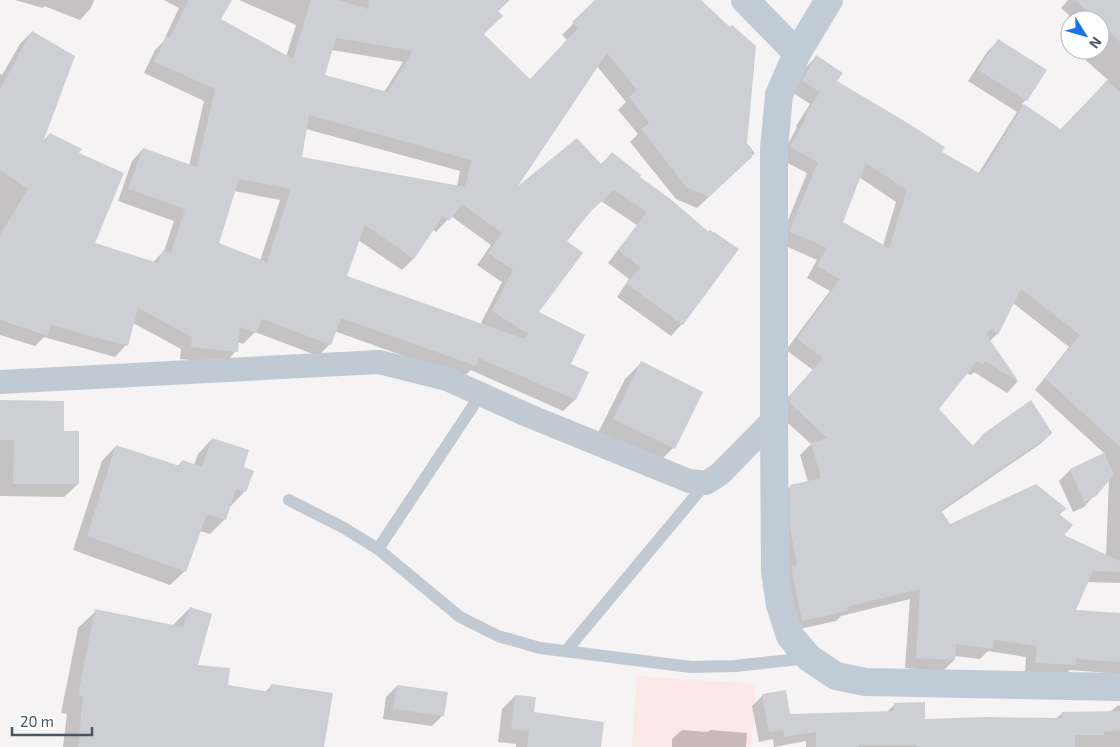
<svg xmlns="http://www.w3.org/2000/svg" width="1120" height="747" font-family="'Exo 2',sans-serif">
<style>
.medical{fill:#fce8e6}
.shadow{fill:#0003;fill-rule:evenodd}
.building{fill:#cdcfd5;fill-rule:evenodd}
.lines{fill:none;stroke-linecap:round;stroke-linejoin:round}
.lane{stroke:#c1cad2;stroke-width:12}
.street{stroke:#c1cad2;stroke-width:24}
.secondary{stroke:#c1cbd6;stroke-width:28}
</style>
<rect width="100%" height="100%" fill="#f5f3f3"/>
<path class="medical" d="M 637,676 L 756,684 L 751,747 L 632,747 Z"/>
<path class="shadow" d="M 15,0 L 94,0 L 91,8 L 80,20 L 44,6 L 43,8 Z
M 164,0 L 230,0 L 219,20 L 286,57 L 296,25 L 239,0 L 509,0 L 497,12 L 483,34 L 530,81 L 567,40 L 562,35 L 597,0 L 700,0 L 745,143 L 755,153 L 697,208 L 676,199 L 630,142 L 638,134 L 618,110 L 626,102 L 597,66 L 514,190 L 600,165 L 612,153 L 638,178 L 708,233 L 710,230 L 737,249 L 682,324 L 671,336 L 617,297 L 629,279 L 608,263 L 637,225 L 601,201 L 588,213 L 565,241 L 537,312 L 569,364 L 587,372 L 575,400 L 563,411 L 471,370 L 463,377 L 334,331 L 330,344 L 318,356 L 255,332 L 243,344 L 237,342 L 236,351 L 225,363 L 180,359 L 181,349 L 133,323 L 126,345 L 115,357 L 44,337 L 35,346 L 0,335 L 0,74 L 2,75 L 20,44 L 32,32 L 41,143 L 50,134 L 78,154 L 93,244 L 153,262 L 164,251 L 174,221 L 118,201 L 132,161 L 143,149 L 189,166 L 204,101 L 144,73 L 155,50 L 163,42 L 179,8 ZM 332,50 L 403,62 L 384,92 L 324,76 ZM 306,129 L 460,171 L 457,186 L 301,158 ZM 234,191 L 280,200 L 260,261 L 217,244 ZM 451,216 L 491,245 L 477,265 L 502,282 L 481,323 L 486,326 L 346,277 L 358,240 L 402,270 L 414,258 L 433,229 L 436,232 Z
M 1068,0 L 1120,0 L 1120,583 L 1087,582 L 1074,612 L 1120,615 L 1120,674 L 1070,670 L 1063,677 L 1025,673 L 1026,657 L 988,651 L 980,659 L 954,656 L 954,660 L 943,671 L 905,668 L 910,599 L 841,616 L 836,621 L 791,631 L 779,497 L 791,486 L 808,482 L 800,455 L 811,444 L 779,415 L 779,407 L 813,370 L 786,350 L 830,291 L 807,278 L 817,260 L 779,243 L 807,173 L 780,159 L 797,127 L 796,126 L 810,104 L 792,92 L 805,68 L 816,57 L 836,81 L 940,152 L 978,174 L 1017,112 L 968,81 L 987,52 L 998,41 L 1026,100 L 1022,104 L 1060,130 L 1108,80 L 1081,56 L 1086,50 L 1100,50 L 1100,20 L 1074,20 L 1061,8 ZM 859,177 L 896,202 L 883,245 L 842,222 ZM 1013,303 L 1069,347 L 1035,390 L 1105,454 L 1070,470 L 1059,481 L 1073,512 L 1084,507 L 1109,479 L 1106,556 L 1062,536 L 1059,515 L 1065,509 L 949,525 L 941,512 L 1040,444 L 1052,433 L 1031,402 L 984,435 L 972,447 L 938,409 L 966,373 L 971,375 L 974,372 L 1007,393 L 1017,382 L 989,342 L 997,334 Z
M 641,363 L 673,448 L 657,464 L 597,435 L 625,379 Z
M 0,409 L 78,484 L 64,497 L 0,496 Z
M 212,439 L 245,491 L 231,506 L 229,505 L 224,520 L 210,534 L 200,531 L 185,571 L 170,585 L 73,550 L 102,461 L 116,446 L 177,467 L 182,461 L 194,465 L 198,454 Z
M 190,608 L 197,666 L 226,686 L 264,693 L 271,686 L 323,747 L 63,747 L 67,714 L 61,713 L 78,628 L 96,611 L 172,626 Z
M 397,686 L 443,715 L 432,726 L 383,719 L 386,697 Z
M 763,695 L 789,715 L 886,713 L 895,704 L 924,720 L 1056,719 L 1062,713 L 1110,712 L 1117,706 L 1120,705 L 1120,747 L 806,747 L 806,741 L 774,747 L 773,739 L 759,742 L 752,706 Z
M 515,696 L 533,713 L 599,747 L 516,747 L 516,744 L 498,742 L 502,709 Z
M 682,730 L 708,732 L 710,730 L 747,733 L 746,747 L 672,747 L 672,739 Z"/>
<path class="building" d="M 188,0 L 232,0 L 221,19 L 293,59 L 311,0 L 338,0 L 368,9 L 369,0 L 510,0 L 498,11 L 503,16 L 484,34 L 530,79 L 578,28 L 572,22 L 595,0 L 701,0 L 730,27 L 732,25 L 756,46 L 747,143 L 752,149 L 752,157 L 709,197 L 687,188 L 641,129 L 649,123 L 629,97 L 637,90 L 607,53 L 518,186 L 577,138 L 602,165 L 612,152 L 641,175 L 640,177 L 669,198 L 709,232 L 714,232 L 739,249 L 683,325 L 627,284 L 640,267 L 618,250 L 647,212 L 614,190 L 592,210 L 567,241 L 583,253 L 539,312 L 585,335 L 571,364 L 589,372 L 576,400 L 479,358 L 476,366 L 341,318 L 331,345 L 262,319 L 256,333 L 240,327 L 238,352 L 191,347 L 192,337 L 138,308 L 128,346 L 51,325 L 48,336 L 0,320 L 0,235 L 28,189 L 0,170 L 0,89 L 32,31 L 75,56 L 43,142 L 50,133 L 82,149 L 79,153 L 124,173 L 95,243 L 158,263 L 163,250 L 171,253 L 185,209 L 128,189 L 143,148 L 197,167 L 215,89 L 154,62 L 166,36 L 170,38 ZM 336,38 L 413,51 L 388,92 L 325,75 ZM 309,115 L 471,160 L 465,187 L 302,157 ZM 239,179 L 291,189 L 267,262 L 219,243 ZM 462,204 L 502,233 L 488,253 L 513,270 L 492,311 L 528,334 L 525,339 L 347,276 L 365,225 L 414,259 L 443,216 L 449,221 Z
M 1075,0 L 1120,0 L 1120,42 L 1100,23 L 1100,20 L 1097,20 Z
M 998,39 L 1047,70 L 1027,101 L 978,70 Z
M 816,55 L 843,73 L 837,81 L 911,125 L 945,147 L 942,152 L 981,174 L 1024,104 L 1062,130 L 1071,118 L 1072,119 L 1107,80 L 1120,92 L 1120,447 L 1045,378 L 1080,335 L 1021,289 L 998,335 L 992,329 L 986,334 L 1019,382 L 985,361 L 983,365 L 977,361 L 939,409 L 973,446 L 983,434 L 1031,400 L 1049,428 L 1049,436 L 941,510 L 950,524 L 1036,484 L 1067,509 L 1058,513 L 1073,525 L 1064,535 L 1120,561 L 1120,572 L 1093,571 L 1076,610 L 1120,613 L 1120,662 L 1076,659 L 1076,665 L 1035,663 L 1037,646 L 994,640 L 993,649 L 956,644 L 955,660 L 916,658 L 920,589 L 847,607 L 848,611 L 802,621 L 791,567 L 797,565 L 790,528 L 790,485 L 821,478 L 811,443 L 827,438 L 790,403 L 790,395 L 823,358 L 797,339 L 840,279 L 817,266 L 827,248 L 790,232 L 790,229 L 818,162 L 790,147 L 807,115 L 806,114 L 820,92 L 802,81 ZM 866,163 L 907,190 L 889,248 L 843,222 Z
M 641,361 L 703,392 L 675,449 L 613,419 Z
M 0,400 L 64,401 L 64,431 L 79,431 L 79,484 L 13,484 L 14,440 L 0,440 Z
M 212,438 L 249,450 L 244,467 L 254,471 L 246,492 L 236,489 L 226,520 L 207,514 L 186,572 L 87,536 L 116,445 L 180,466 L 182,460 L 202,467 Z
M 1104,453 L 1114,475 L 1096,496 L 1084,502 L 1070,469 Z
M 190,607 L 212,614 L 198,665 L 230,668 L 228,685 L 270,692 L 271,684 L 333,693 L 324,747 L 78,747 L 83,697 L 78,695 L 95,609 L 183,627 Z
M 397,685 L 448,692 L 444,716 L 393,709 Z
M 786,690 L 790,714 L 894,711 L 894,703 L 925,702 L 925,719 L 985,717 L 1062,718 L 1062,712 L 1120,711 L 1120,730 L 1104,732 L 1104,735 L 1075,735 L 1075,747 L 916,747 L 917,745 L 859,745 L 859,747 L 816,747 L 816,732 L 784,737 L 783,730 L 769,732 L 762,694 Z
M 515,695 L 536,697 L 534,712 L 604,722 L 601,747 L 527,747 L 529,731 L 511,729 Z"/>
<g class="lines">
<path class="lane" d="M 289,500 L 344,528 L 378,549 L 460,617 L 498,636 L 540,648 L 691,667 L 735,666 L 809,658
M 378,549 L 481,394
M 566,651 L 706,483"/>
<path class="street" d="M 0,382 L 379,362 L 447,379 L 527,415 L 689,481 L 706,483 L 720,474 L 774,419"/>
<path class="secondary" d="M 745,0 L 797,53
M 829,0 L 797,53 L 779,95 L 774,149 L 774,419 L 775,572 L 780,605 L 790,636 L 809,658 L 836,676 L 865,682 L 1120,687"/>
</g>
<g transform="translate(1085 35) rotate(127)"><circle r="24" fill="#ffffff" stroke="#b7bbc0"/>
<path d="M0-4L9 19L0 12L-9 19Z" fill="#1a73e8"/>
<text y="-8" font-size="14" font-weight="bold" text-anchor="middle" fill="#4a5661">N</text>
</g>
<path d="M12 727v8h80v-8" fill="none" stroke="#4a5661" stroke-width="2.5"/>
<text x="20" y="727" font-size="15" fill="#4a5661" stroke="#ffffff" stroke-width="4" paint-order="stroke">20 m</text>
</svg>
